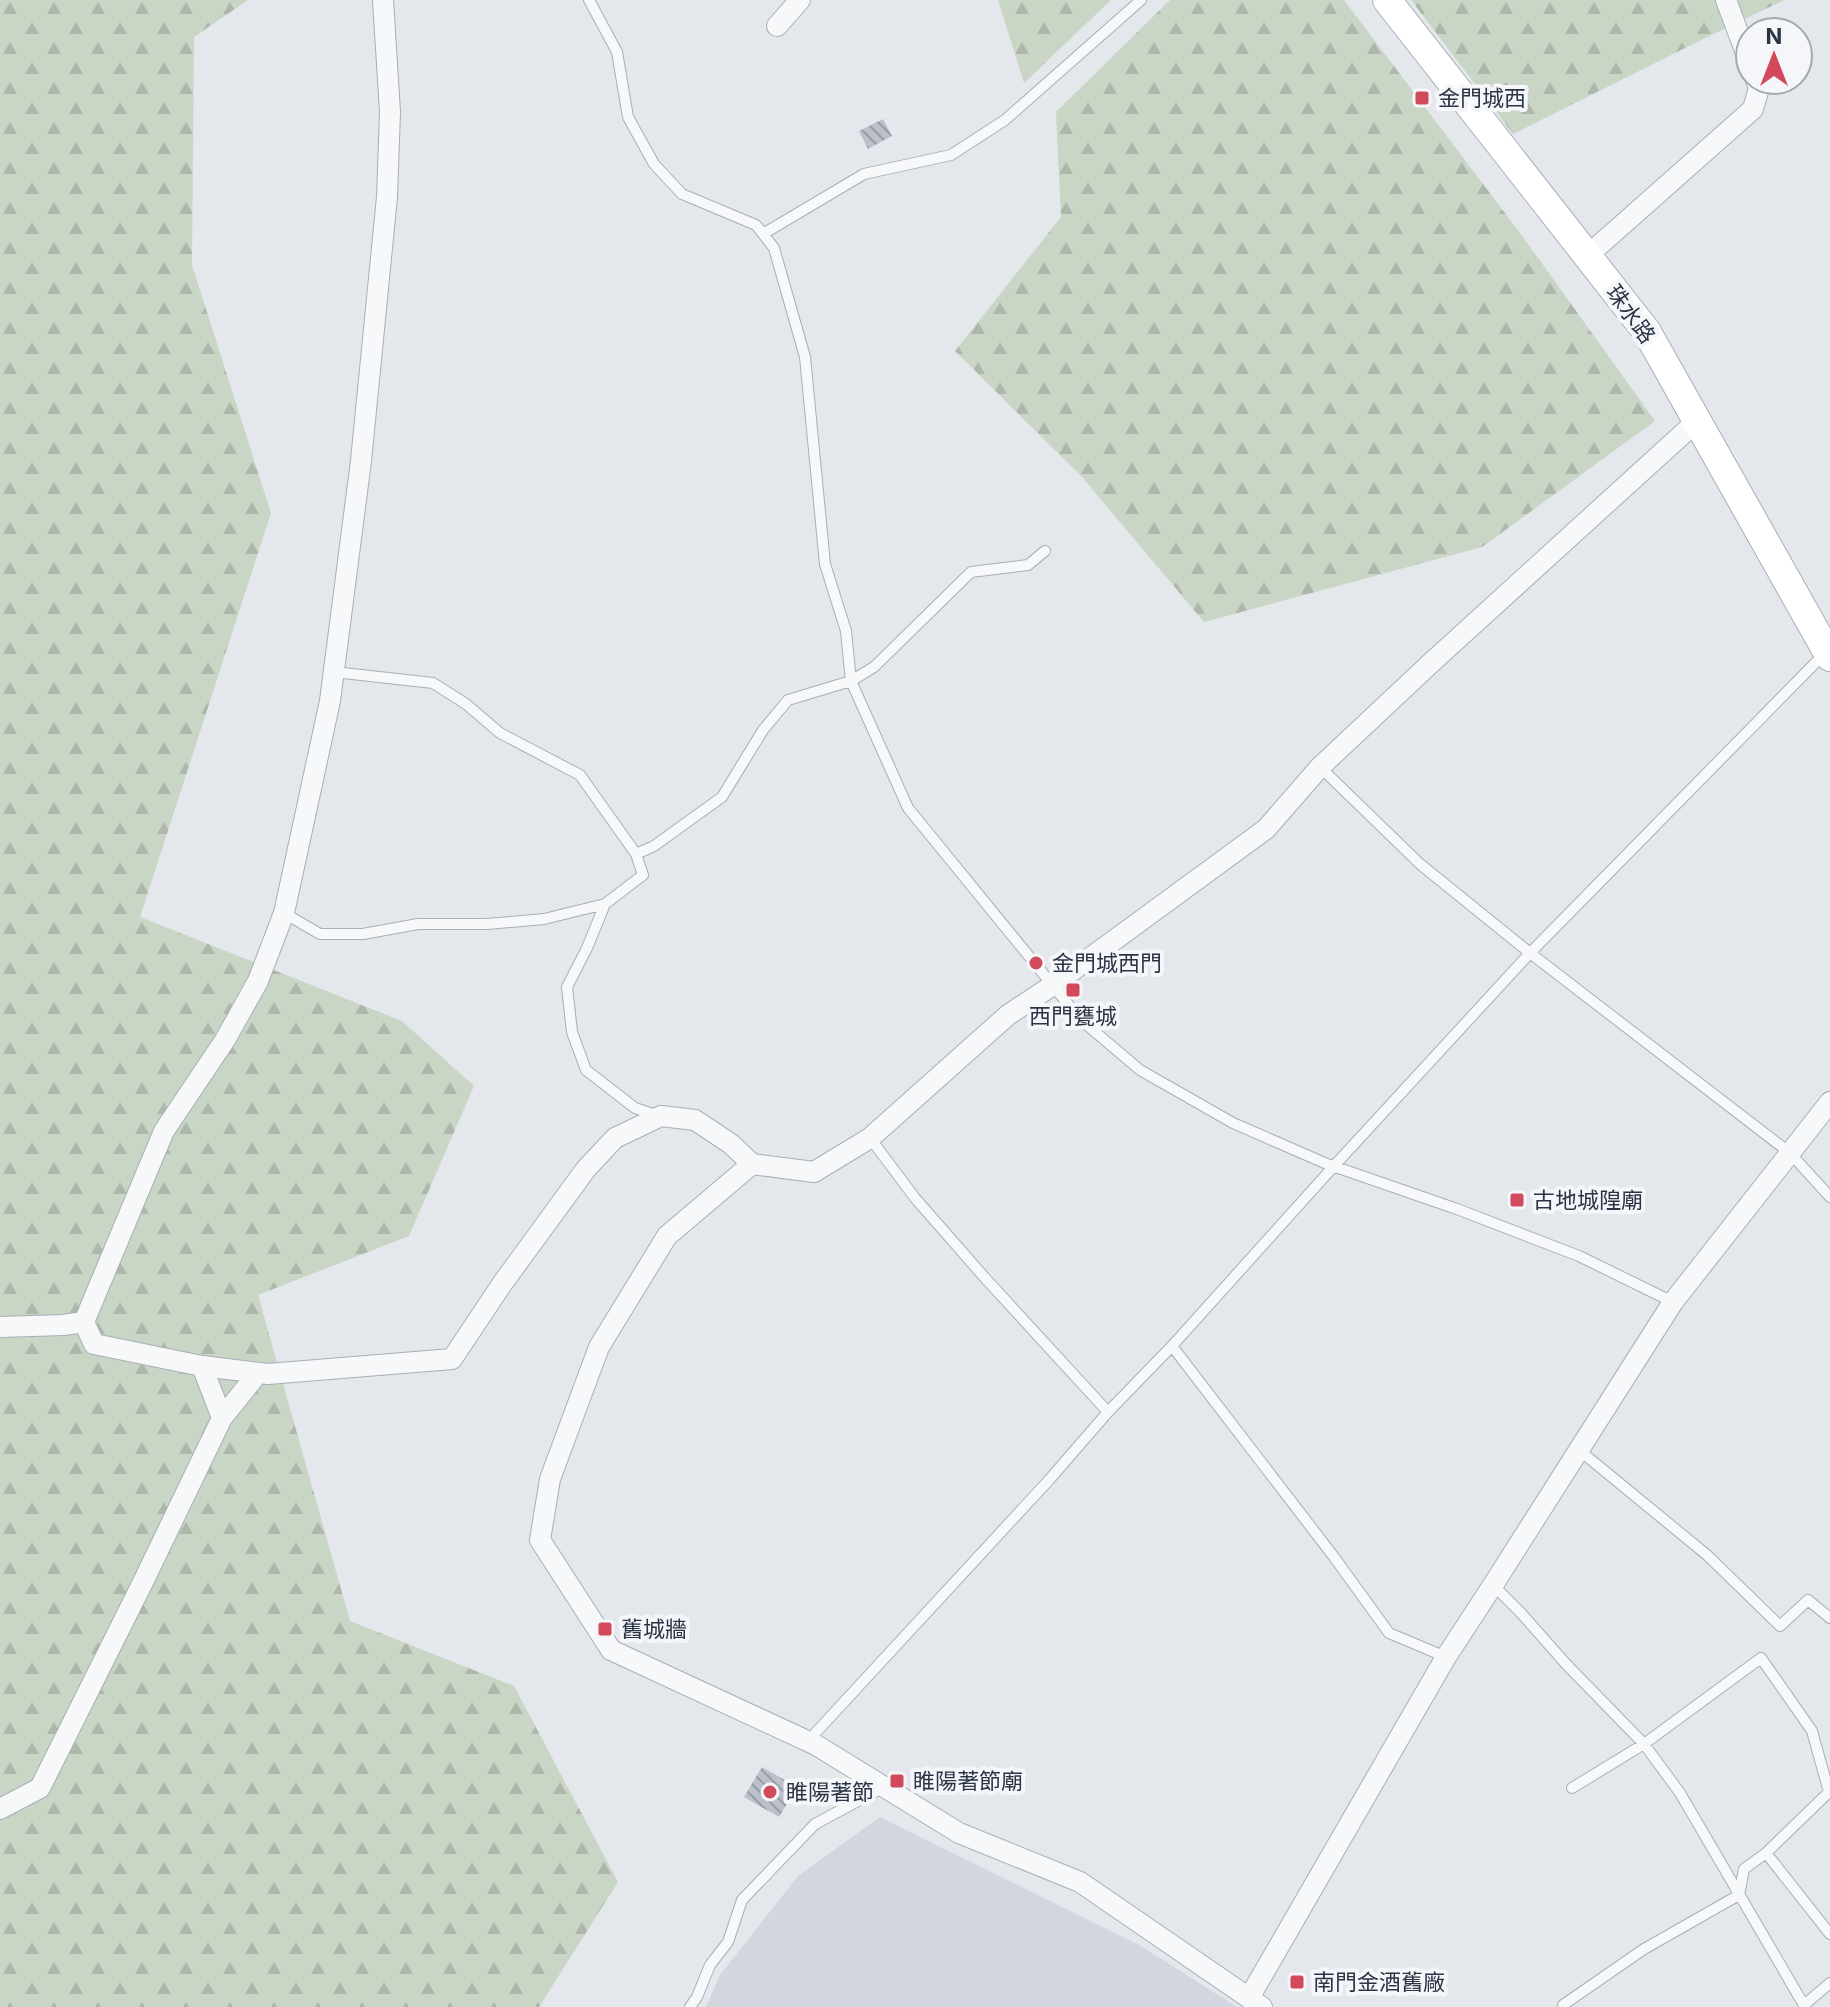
<svg xmlns="http://www.w3.org/2000/svg" width="1830" height="2007" font-family="Inter,'Noto Sans TC',sans-serif">
<style>
.built{fill:#d2d6de}
.forest{fill:url(#forest-firs)}
.building{fill:url(#building-back-hatch)}
.lines{fill:none;stroke-linecap:round;stroke-linejoin:round}
.lane-casing{stroke:#a9aeb7;stroke-width:12}
.street-casing{stroke:#a9aeb7;stroke-width:22}
.secondary-casing{stroke:#a9aeb7;stroke-width:30}
.lane{stroke:#f7f8fa;stroke-width:10}
.street{stroke:#f7f8fa;stroke-width:20}
.secondary{stroke:#fff;stroke-width:28}
.poi-dot{fill:#d1495b;stroke:#f4f6f9;stroke-width:3}
.labels{text-anchor:middle;stroke-width:8;stroke-linejoin:round;paint-order:stroke}
.poi-label{font-size:22px;fill:#2b3445;stroke:#f4f6f9;text-anchor:start}
.street-label{font-size:22px;fill:#2b3445;stroke:#f4f6f9}
</style>
<defs>
<pattern id="forest-firs" width="22" height="20" patternUnits="userSpaceOnUse" patternTransform="scale(2)"><rect width="22" height="20" fill="#c9d6c5"/><path d="M5 1l3.5 6h-7zM16 11l3.5 6h-7z" fill="#adb8ab"/></pattern>
<pattern id="building-back-hatch" width="6" height="6" patternUnits="userSpaceOnUse" patternTransform="scale(2)"><rect width="6" height="6" fill="#bbc0ca"/><path d="M-1 5l2 2M0 0l6 6M5-1l2 2" fill="none" stroke="#989da6"/></pattern>
</defs>
<rect width="100%" height="100%" fill="#e4e7ec"/>
<path class="built" d="M 880,1817 L 1141,1946 L 1237,2007 L 706,2007 L 720,1975 L 798,1876 Z"/>
<path class="forest" d="M 0,0 L 248,0 L 194,37 L 192,265 L 271,513 L 140,917 L 402,1021 L 474,1086 L 409,1236 L 258,1295 L 350,1621 L 514,1686 L 618,1882 L 539,2007 L 0,2007 Z
M 998,0 L 1111,0 L 1024,83 Z
M 1170,0 L 1344,0 L 1523,237 L 1655,421 L 1482,547 L 1204,622 L 1082,477 L 955,351 L 1061,217 L 1056,112 Z
M 1411,0 L 1784,0 L 1699,41 L 1513,134 Z"/>
<path class="building" d="M 883,119 L 892,136 L 868,149 L 859,131 Z
M 762,1767 L 797,1787 L 779,1817 L 744,1797 Z"/>
<g class="lines">
<g class="lane-casing">
<path id="lane" d="M 589,0 L 617,52 L 628,117 L 654,164 L 682,194 L 756,225 L 774,248 L 805,357 L 825,564 L 846,631 L 851,681 L 908,808 L 1081,1020 L 1140,1070 L 1233,1123 L 1327,1164 L 1457,1209 L 1579,1256 L 1673,1302
M 763,234 L 864,174 L 951,155 L 1005,120 L 1141,0
M 334,672 L 433,683 L 466,704 L 500,733 L 580,775 L 636,854 L 654,846 L 722,797 L 763,730 L 788,700 L 851,681 L 874,667 L 971,572 L 1028,565 L 1045,551
M 1320,767 L 1420,864 L 1530,953 L 1790,1153 L 1830,1197
M 605,904 L 587,948 L 567,987 L 572,1032 L 586,1070 L 635,1108 L 659,1116
M 284,913 L 320,934 L 363,934 L 418,924 L 487,924 L 544,919 L 605,904 L 643,875 L 636,854
M 870,1138 L 915,1198 L 985,1278 L 1108,1412
M 1172,1346 L 1334,1557 L 1389,1633 L 1446,1657
M 1579,1450 L 1707,1555 L 1780,1626 L 1808,1600 L 1830,1618
M 1493,1585 L 1521,1613 L 1566,1664 L 1644,1744 L 1680,1793 L 1805,2007
M 808,1741 L 1049,1480 L 1108,1412 L 1172,1346 L 1334,1166 L 1530,953 L 1825,653
M 1766,1853 L 1830,1934
M 1563,2005 L 1644,1949 L 1739,1895 L 1744,1869 L 1766,1853 L 1829,1792 L 1812,1731 L 1761,1658 L 1644,1744 L 1572,1788
M 1804,2005 L 1830,1983
M 690,2007 L 697,1997 L 710,1965 L 728,1942 L 742,1900 L 815,1824 L 884,1787"/>
</g>
<g class="street-casing">
<path id="street" d="M 383,0 L 390,112 L 387,197 L 361,461 L 330,701 L 284,913 L 258,981 L 225,1040 L 164,1131 L 84,1322 L 94,1344 L 202,1366 L 268,1374 L 452,1359 L 502,1284 L 586,1169 L 615,1138 L 661,1116 L 695,1120 L 731,1144 L 752,1164
M 1726,0 L 1750,64
M 777,26 L 800,0
M 1587,256 L 1753,109 L 1759,88 L 1756,80
M 0,1327 L 63,1325 L 84,1322
M 222,1418 L 258,1373
M 0,1809 L 40,1788 L 143,1582 L 222,1418 L 202,1366
M 1249,1998 L 1080,1882 L 959,1833 L 816,1745 L 611,1650 L 540,1540 L 550,1479 L 599,1347 L 667,1236 L 752,1164 L 814,1172 L 870,1138 L 1008,1015 L 1053,985 L 1266,829 L 1320,767 L 1432,662 L 1697,421
M 1262,2007 L 1249,1998 L 1446,1657 L 1493,1585 L 1673,1302 L 1830,1102"/>
</g>
<g class="secondary-casing">
<path id="secondary" d="M 1387,0 L 1647,332 L 1830,657"/>
</g>
<use href="#lane" class="lane"/>
<use href="#street" class="street"/>
<use href="#secondary" class="secondary"/>
</g>
<g class="poi-dot">
<rect x="1414" y="90" width="16" height="16" rx="4"/>
<circle cx="1036" cy="963" r="8"/>
<rect x="1065" y="982" width="16" height="16" rx="4"/>
<rect x="1509" y="1192" width="16" height="16" rx="4"/>
<rect x="597" y="1621" width="16" height="16" rx="4"/>
<rect x="889" y="1773" width="16" height="16" rx="4"/>
<circle cx="770" cy="1792" r="8"/>
<rect x="1289" y="1974" width="16" height="16" rx="4"/>
</g>
<g class="labels">
<g class="poi-label">
<text x="1438" y="106">金門城西</text>
<text x="1052" y="971">金門城西門</text>
<text x="1073" y="1024" text-anchor="middle">西門甕城</text>
<text x="1533" y="1208">古地城隍廟</text>
<text x="621" y="1637">舊城牆</text>
<text x="913" y="1789">睢陽著節廟</text>
<text x="786" y="1800">睢陽著節</text>
<text x="1313" y="1990">南門金酒舊廠</text>
</g>
<g class="street-label">
<text transform="translate(1631 314) rotate(54)" y="8">珠水路</text>
</g>
</g>
<g transform="translate(1774 56)"><circle r="38" fill="#f4f6f9" stroke="#a4a8b1" stroke-width="2"/>
<path d="M0-6L14 30L0 20L-14 30Z" fill="#d1495b"/>
<text y="-12" font-size="22" font-weight="bold" text-anchor="middle" fill="#2b3445">N</text>
</g>
</svg>
